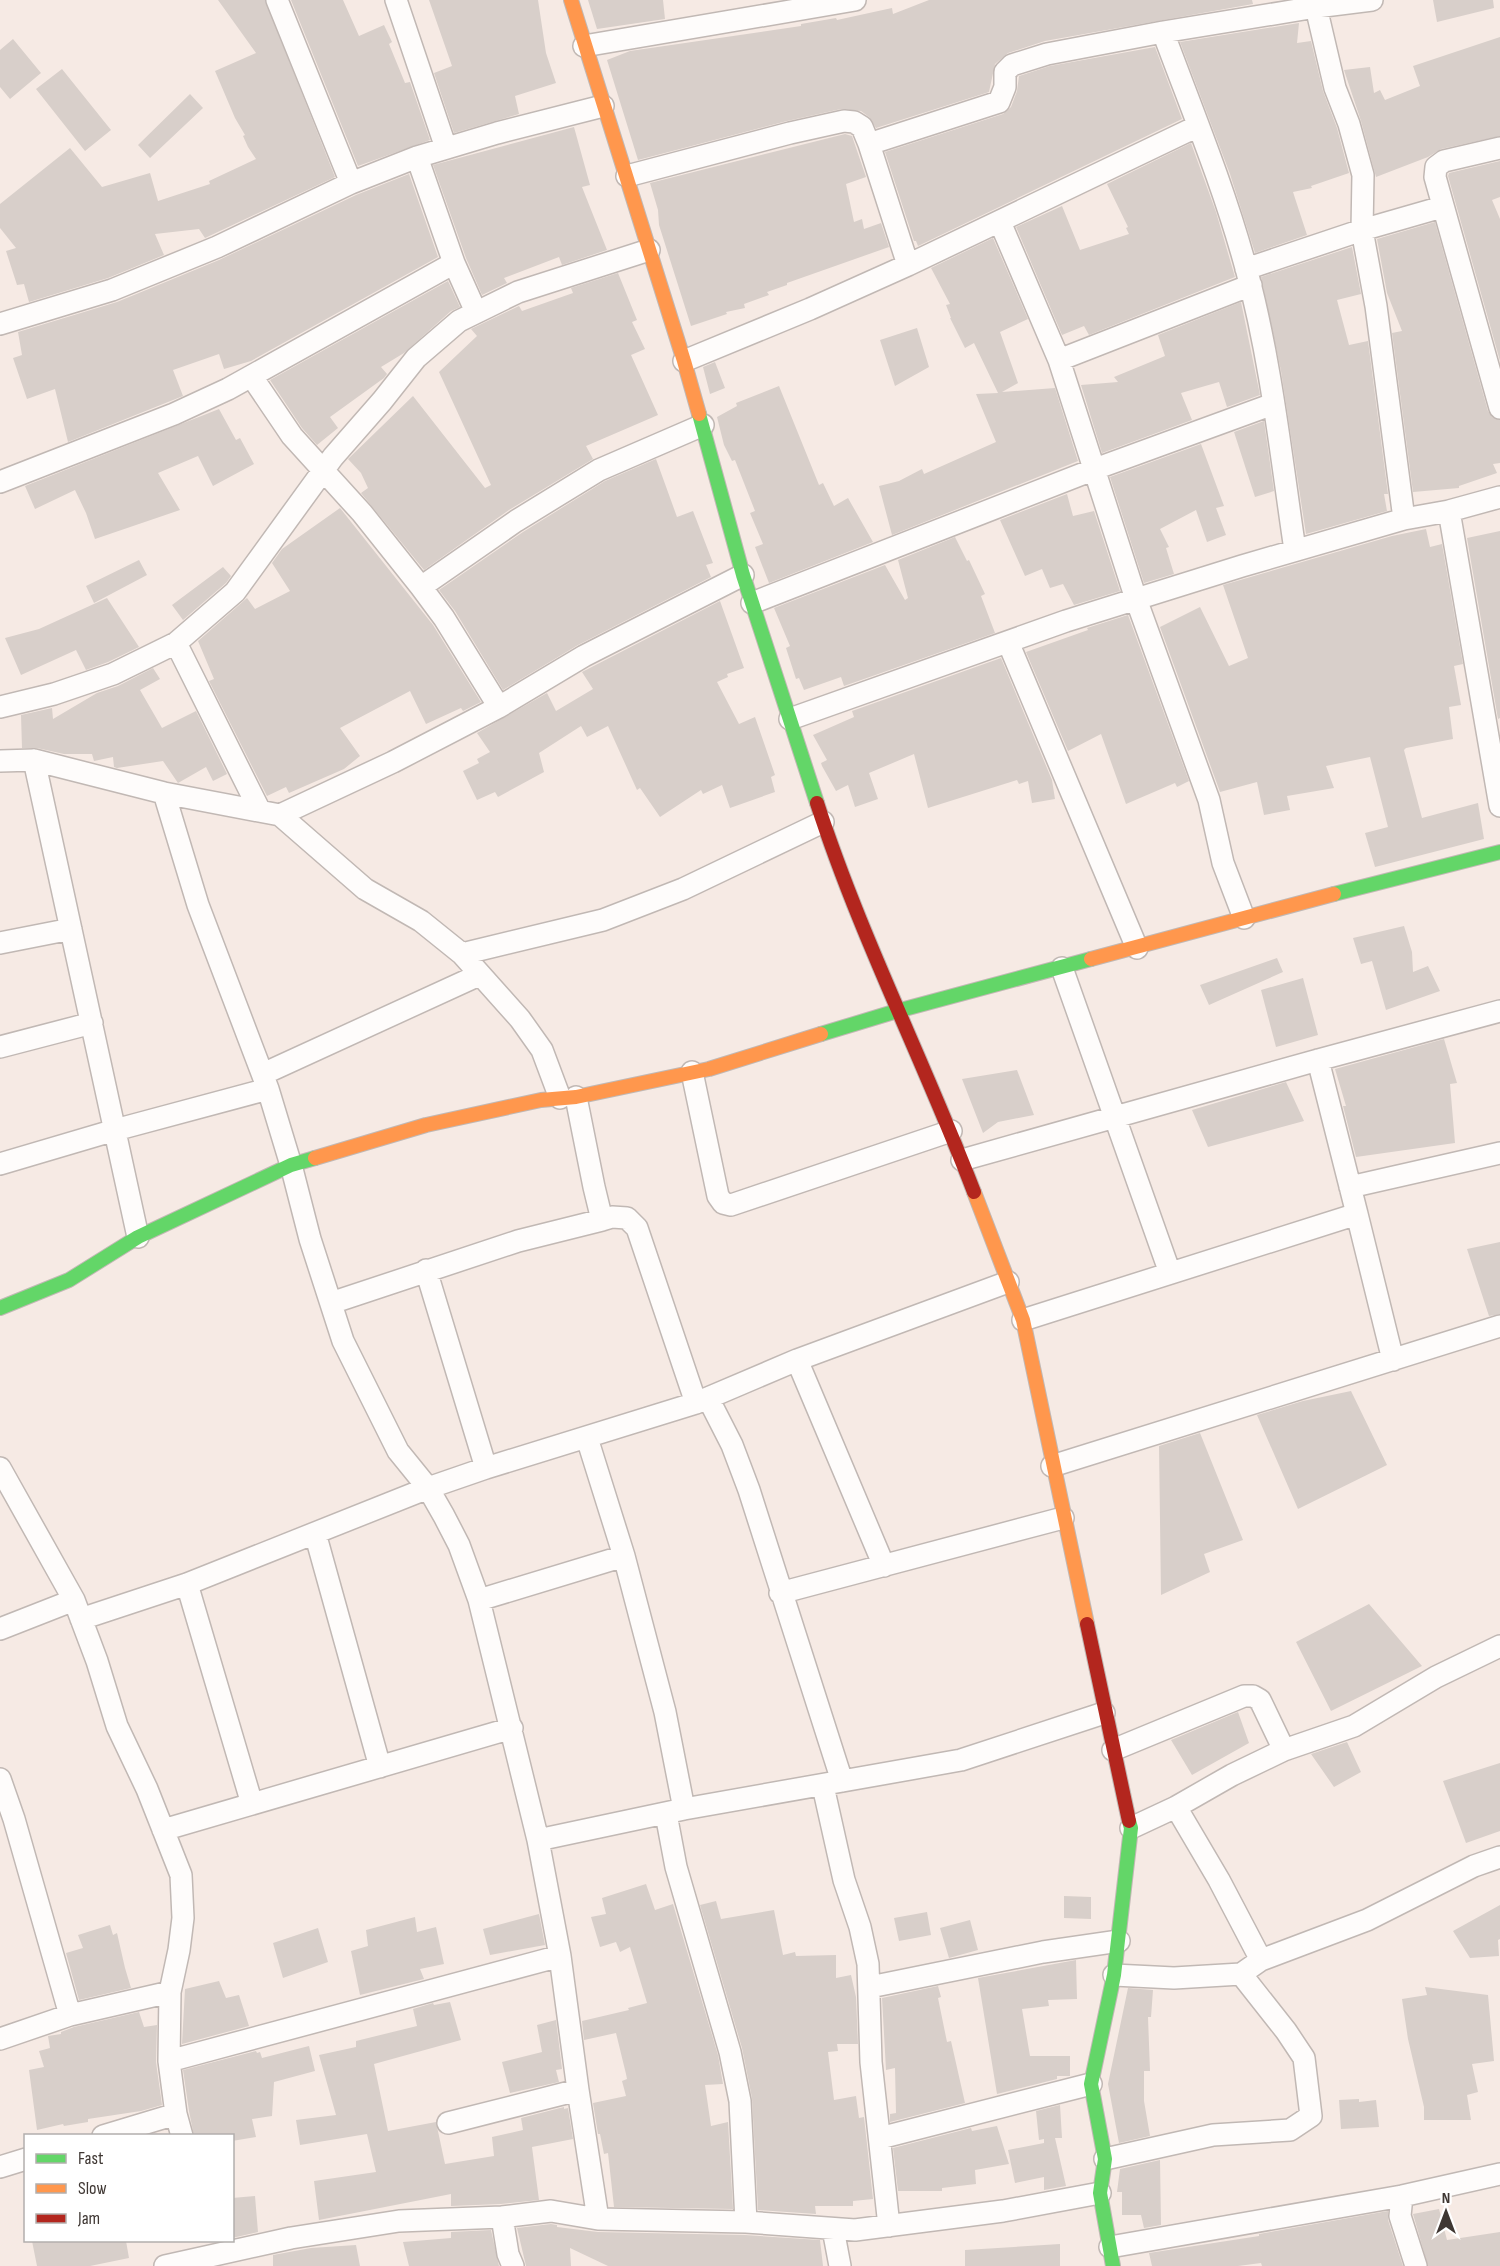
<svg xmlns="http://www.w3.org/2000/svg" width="1500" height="2266" font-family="'Sofia Sans Condensed',sans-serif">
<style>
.building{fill:#d8cfca}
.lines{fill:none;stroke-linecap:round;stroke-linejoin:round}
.street-casing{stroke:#c1b8b4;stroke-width:24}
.fast-casing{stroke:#c1b8b4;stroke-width:16}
.slow-casing{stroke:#c1b8b4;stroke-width:16}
.jam-casing{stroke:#c1b8b4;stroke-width:16}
.street{stroke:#fefcfb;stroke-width:21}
.fast{stroke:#63d668;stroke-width:14}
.slow{stroke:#ff974d;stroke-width:14}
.jam{stroke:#b3261e;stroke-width:14}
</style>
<rect width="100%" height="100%" fill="#f6eae4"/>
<path class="building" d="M 218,0 L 265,0 L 335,177 L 205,238 L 199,229 L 155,234 L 164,255 L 108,278 L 29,302 L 24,284 L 17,285 L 6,251 L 16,248 L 0,228 L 0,204 L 70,148 L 102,187 L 150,173 L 158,201 L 210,184 L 209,181 L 256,159 L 248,147 L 243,136 L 245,135 L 235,118 L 215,71 L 256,53 Z
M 291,0 L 343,0 L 359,36 L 384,25 L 392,42 L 389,44 L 405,83 L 410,82 L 430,140 L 358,166 Z
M 429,0 L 538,0 L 546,53 L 556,83 L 515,96 L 519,114 L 454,133 L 434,73 L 452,66 Z
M 588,0 L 663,0 L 665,19 L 597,29 Z
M 929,0 L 1252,0 L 1253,4 L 1045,41 L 1008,53 L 995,64 L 989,92 L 876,128 L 869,117 L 861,111 L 841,109 L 787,121 L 638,160 L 607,60 L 630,51 L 801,26 L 801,24 L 836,18 L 837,20 L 892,8 L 893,14 Z
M 1433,0 L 1493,0 L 1494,8 L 1437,22 Z
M 1299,23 L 1297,43 L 1311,41 L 1323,91 L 1337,128 L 1349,173 L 1311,186 L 1312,188 L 1293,192 L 1307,235 L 1255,253 L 1230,174 L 1180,42 Z
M 1500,37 L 1500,136 L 1441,149 L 1428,157 L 1376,177 L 1361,121 L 1344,70 L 1370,67 L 1374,93 L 1380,90 L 1385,100 L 1420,86 L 1413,66 Z
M 13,39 L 41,73 L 10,99 L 0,87 L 0,50 Z
M 1155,47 L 1182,119 L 918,246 L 916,241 L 914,241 L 885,152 L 1003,114 L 1011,107 L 1017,91 L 1019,76 L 1050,66 Z
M 62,69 L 111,130 L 85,151 L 36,89 Z
M 190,94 L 203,108 L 150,158 L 138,145 Z
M 574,127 L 590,185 L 582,187 L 607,250 L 562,265 L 559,257 L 504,278 L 507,283 L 482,295 L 466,258 L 433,165 Z
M 845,134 L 852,136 L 866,177 L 846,184 L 854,222 L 862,219 L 864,229 L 881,223 L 889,247 L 787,283 L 787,285 L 767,292 L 769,295 L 744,304 L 745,308 L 726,312 L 727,314 L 691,326 L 659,225 L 658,210 L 650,183 Z
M 1191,143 L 1216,212 L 1235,277 L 1089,335 L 1084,326 L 1062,335 L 1016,227 L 1062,206 L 1080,250 L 1129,234 L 1126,228 L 1128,227 L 1107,184 Z
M 1500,161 L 1500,197 L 1492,200 L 1500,219 L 1500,361 L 1448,176 L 1449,173 Z
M 409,174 L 438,257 L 251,361 L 224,369 L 219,354 L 173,370 L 183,396 L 68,442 L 55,389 L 27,399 L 13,358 L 22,355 L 18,332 L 117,302 L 219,260 L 356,195 Z
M 1435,222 L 1488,411 L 1492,417 L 1500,420 L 1500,463 L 1493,464 L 1497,473 L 1459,486 L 1459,488 L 1413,492 L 1392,333 L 1402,331 L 1387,293 L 1377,239 Z
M 993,238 L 1028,319 L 1000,332 L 1018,383 L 1002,392 L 1055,388 L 1078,461 L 892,535 L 879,486 L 899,481 L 922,469 L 924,474 L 996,442 L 976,394 L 998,393 L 974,343 L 965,348 L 950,318 L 951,318 L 946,305 L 950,304 L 931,268 Z
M 1352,247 L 1361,294 L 1337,300 L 1349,345 L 1368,341 L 1388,494 L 1384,494 L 1387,511 L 1306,534 L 1281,371 L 1261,277 Z
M 618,273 L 637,320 L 632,322 L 645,349 L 631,355 L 658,415 L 586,446 L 593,459 L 509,510 L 424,570 L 361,493 L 368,488 L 361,473 L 348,459 L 413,396 L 485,488 L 491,485 L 439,372 L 477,336 L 471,329 L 519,306 L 522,311 L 573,293 L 571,288 Z
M 448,281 L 460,307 L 451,311 L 404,353 L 381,367 L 387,374 L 384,378 L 330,417 L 338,428 L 317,445 L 302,428 L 270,380 Z
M 1241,302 L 1260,395 L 1227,407 L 1219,382 L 1181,393 L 1192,420 L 1102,453 L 1081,385 L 1118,382 L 1114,377 L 1165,356 L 1158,335 Z
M 917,328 L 929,367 L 895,386 L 880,340 Z
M 715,362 L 725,388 L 710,394 L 703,367 Z
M 779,386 L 819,485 L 823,483 L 834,506 L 848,498 L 873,542 L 769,583 L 755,547 L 763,544 L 750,513 L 755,511 L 735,460 L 732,461 L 724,445 L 717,417 L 737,406 L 736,403 Z
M 219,409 L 236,440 L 240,438 L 254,464 L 213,486 L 198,456 L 158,473 L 180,510 L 95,539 L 86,513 L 75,490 L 35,509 L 25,486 Z
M 1264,421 L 1274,491 L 1255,497 L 1234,432 Z
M 1201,444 L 1224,506 L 1216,508 L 1226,535 L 1207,542 L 1196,510 L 1160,529 L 1169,547 L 1166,548 L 1174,574 L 1144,583 L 1110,477 Z
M 656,459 L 677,517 L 693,511 L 713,563 L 706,565 L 711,577 L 578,645 L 503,690 L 455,611 L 439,590 L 523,532 L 605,481 Z
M 1067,494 L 1073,516 L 1094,511 L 1120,591 L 1074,605 L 1063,584 L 1050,588 L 1042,569 L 1025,576 L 1000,520 Z
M 340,508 L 433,625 L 481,702 L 463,711 L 461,708 L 426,724 L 410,691 L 340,728 L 360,756 L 344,769 L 289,793 L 286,787 L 267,796 L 209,681 L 214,679 L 198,641 L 247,598 L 255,609 L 290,591 L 272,563 L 282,549 Z
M 1426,529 L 1430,547 L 1442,544 L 1463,664 L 1454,666 L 1461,705 L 1449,707 L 1453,739 L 1406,748 L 1404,750 L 1422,818 L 1478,803 L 1484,839 L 1375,867 L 1365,833 L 1388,827 L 1370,757 L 1326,766 L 1334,788 L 1287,796 L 1290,810 L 1264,815 L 1257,782 L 1220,792 L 1160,627 L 1200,607 L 1229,666 L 1248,658 L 1223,585 L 1392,536 Z
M 1500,531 L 1500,718 L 1498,719 L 1467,538 Z
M 955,537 L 967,561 L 969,560 L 985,594 L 981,596 L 995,633 L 844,686 L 841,677 L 804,690 L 799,678 L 796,679 L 786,648 L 790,646 L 774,608 L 885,565 L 905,600 L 908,598 L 898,560 Z
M 139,560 L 147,575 L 94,603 L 86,586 Z
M 223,567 L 231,576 L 226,583 L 183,620 L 172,605 Z
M 107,598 L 139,647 L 108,662 L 86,670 L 76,650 L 21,675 L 5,638 L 39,629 Z
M 720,601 L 744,668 L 727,674 L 728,677 L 717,682 L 739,724 L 755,717 L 775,775 L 771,777 L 775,792 L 730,808 L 722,785 L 703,794 L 701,790 L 660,817 L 640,788 L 637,790 L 608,726 L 587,737 L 581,726 L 539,753 L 544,772 L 498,797 L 495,792 L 477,800 L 463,771 L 479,763 L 477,759 L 490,752 L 477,733 L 547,693 L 556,711 L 593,689 L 582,672 Z
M 1128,615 L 1189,781 L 1177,787 L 1175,783 L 1126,804 L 1101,734 L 1068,751 L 1026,652 L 1088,630 L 1087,628 Z
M 1001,658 L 1052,780 L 1055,799 L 1032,803 L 1028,781 L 1019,784 L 1017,780 L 928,808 L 914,754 L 869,773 L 878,799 L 855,807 L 848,785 L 836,791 L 822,766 L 821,763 L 827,760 L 813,735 L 854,717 L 852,711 Z
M 153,668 L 160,679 L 140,690 L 162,728 L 196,711 L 227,774 L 213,781 L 206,767 L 178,783 L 163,761 L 117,768 L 114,767 L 113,757 L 94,761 L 92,754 L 64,754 L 37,748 L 22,748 L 21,715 L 52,708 L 53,719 L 97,693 L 118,686 Z
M 1404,926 L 1412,952 L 1413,972 L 1428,966 L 1440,991 L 1386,1010 L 1372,961 L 1361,964 L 1353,938 Z
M 1277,958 L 1283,972 L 1209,1005 L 1200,985 Z
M 1303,978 L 1318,1035 L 1276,1047 L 1261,990 Z
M 1444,1039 L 1457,1083 L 1450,1084 L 1455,1143 L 1356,1157 L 1343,1106 L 1346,1106 L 1335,1069 Z
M 1017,1070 L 1034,1115 L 998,1122 L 983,1133 L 962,1079 Z
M 1286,1082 L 1304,1121 L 1208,1147 L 1192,1110 Z
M 1500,1242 L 1500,1314 L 1489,1316 L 1467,1249 Z
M 1351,1391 L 1387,1465 L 1298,1509 L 1257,1415 L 1303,1401 Z
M 1200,1433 L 1243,1540 L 1204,1554 L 1210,1572 L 1161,1595 L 1159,1446 Z
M 1369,1604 L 1422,1666 L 1331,1711 L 1296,1642 Z
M 1238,1712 L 1249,1743 L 1192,1775 L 1171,1740 Z
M 1347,1742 L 1361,1772 L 1334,1787 L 1311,1754 Z
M 1500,1763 L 1500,1831 L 1466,1843 L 1443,1781 Z
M 646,1884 L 655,1910 L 673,1904 L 718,2055 L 723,2084 L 705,2085 L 711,2126 L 728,2122 L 733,2209 L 614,2207 L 608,2153 L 604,2154 L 600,2134 L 598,2134 L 593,2103 L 626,2096 L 622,2081 L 627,2079 L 626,2074 L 616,2033 L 584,2040 L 582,2021 L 629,2010 L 628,2008 L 647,2003 L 630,1947 L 620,1952 L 616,1942 L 600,1947 L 591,1917 L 606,1914 L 602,1898 Z
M 1064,1896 L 1091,1897 L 1091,1919 L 1064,1918 Z
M 716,1901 L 721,1919 L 774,1910 L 783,1955 L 795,1952 L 796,1956 L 836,1955 L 836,1978 L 851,1975 L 856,1997 L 858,2044 L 837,2044 L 838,2051 L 828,2052 L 834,2100 L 856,2096 L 859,2118 L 864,2117 L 873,2199 L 853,2201 L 853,2206 L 815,2206 L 816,2214 L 758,2210 L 752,2098 L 742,2048 L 700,1905 Z
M 1500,1905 L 1500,1939 L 1498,1940 L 1499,1956 L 1470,1958 L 1453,1931 Z
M 927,1912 L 931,1935 L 899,1941 L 894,1918 Z
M 539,1914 L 545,1945 L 490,1955 L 483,1929 Z
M 415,1917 L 417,1932 L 436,1927 L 444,1964 L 420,1969 L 424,1979 L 360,1995 L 351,1951 L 368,1946 L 366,1930 Z
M 970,1920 L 978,1950 L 949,1958 L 940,1928 Z
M 110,1925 L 113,1935 L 117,1933 L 125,1968 L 131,1988 L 79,2000 L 66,1953 L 83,1948 L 78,1935 Z
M 318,1928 L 328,1962 L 283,1978 L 273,1943 Z
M 1076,1960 L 1077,1999 L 1048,2000 L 1049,2006 L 1022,2009 L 1030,2056 L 1070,2056 L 1070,2076 L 1057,2076 L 1057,2079 L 997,2094 L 978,1978 Z
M 219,1981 L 226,1998 L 239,1995 L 249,2026 L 182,2044 L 185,1989 Z
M 938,1986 L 941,1997 L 938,1998 L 947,2042 L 951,2041 L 965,2103 L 890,2122 L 890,2114 L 896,2113 L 895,2068 L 886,2070 L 882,1998 Z
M 1425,1987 L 1488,1995 L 1494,2061 L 1472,2064 L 1478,2092 L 1467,2095 L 1471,2120 L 1424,2120 L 1424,2107 L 1408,2039 L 1402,1999 L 1427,1995 Z
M 1128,1988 L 1153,1990 L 1151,2017 L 1148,2017 L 1150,2071 L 1144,2071 L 1144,2101 L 1150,2136 L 1119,2143 L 1108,2084 Z
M 450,2002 L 461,2040 L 374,2064 L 388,2131 L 436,2122 L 445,2164 L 494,2156 L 492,2137 L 523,2130 L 521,2118 L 564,2107 L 564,2109 L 568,2108 L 573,2139 L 532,2147 L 539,2200 L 501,2204 L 451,2206 L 451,2194 L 319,2220 L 314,2181 L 376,2172 L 367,2134 L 300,2145 L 296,2120 L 336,2115 L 319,2055 L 356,2047 L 356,2041 L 417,2026 L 413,2009 L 433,2003 L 434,2005 Z
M 139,2012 L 144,2027 L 157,2025 L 156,2062 L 162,2105 L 141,2111 L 88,2119 L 88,2122 L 64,2126 L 63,2124 L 37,2130 L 29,2070 L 44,2067 L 39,2051 L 50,2048 L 48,2036 L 61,2034 L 61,2032 L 74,2027 Z
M 556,2020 L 562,2069 L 556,2070 L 559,2082 L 510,2093 L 502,2062 L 542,2052 L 537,2025 Z
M 309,2046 L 315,2071 L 274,2082 L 272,2116 L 252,2119 L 256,2137 L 232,2141 L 232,2136 L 194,2136 L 189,2111 L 183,2070 L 256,2051 L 257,2053 L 260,2052 L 262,2058 Z
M 1359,2099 L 1359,2102 L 1376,2100 L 1379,2127 L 1341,2129 L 1339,2100 Z
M 1060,2105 L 1062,2138 L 1055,2138 L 1066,2186 L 1044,2190 L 1044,2177 L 1015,2183 L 1008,2150 L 1044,2143 L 1044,2139 L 1039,2140 L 1036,2111 Z
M 997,2126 L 1009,2164 L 975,2170 L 976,2184 L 942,2188 L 942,2191 L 898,2191 L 893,2148 L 971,2128 L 972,2131 Z
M 1160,2160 L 1161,2225 L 1144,2228 L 1141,2215 L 1122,2215 L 1122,2192 L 1117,2192 L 1120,2169 Z
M 255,2196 L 258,2232 L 232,2238 L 232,2198 Z
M 1439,2209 L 1447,2240 L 1500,2232 L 1500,2266 L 1428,2266 L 1413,2214 Z
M 1388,2211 L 1388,2220 L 1403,2266 L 1262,2266 L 1261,2263 L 1238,2266 L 1152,2266 L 1149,2253 L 1259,2236 L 1259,2234 Z
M 551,2224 L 557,2225 L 557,2227 L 598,2232 L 745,2235 L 820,2240 L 823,2266 L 608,2266 L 570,2248 L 571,2266 L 526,2266 L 517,2228 Z
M 491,2230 L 499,2266 L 409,2266 L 403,2242 L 451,2238 L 451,2232 Z
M 32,2241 L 126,2241 L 129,2258 L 90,2266 L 37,2266 Z
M 1060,2244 L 1060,2266 L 965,2266 L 965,2250 Z
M 356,2245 L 360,2266 L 273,2266 L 273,2255 L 311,2248 Z"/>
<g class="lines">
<g class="street-casing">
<path id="street" d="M 277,0 L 351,183
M 396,0 L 446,148
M 1316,7 L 1335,88 L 1349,124 L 1363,175 L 1362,230 L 1376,306 L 1404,519
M 1163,32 C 1192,110 1224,187 1246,268 C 1271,360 1281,456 1295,550
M 584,46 L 855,0
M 869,144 L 999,102 L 1005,87 L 1005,72 L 1012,65 L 1047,54 L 1163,32 L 1316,7 L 1372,0
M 1500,148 L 1444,161 L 1436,167 L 1435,177 L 1500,408
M 417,157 L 454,263 L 476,312
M 627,176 L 790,133 L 844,121 L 854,122 L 862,127 L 869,144 L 908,265
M 1000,222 L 1059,360 L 1136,599 L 1209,800 L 1223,863 L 1244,918
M 1246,269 L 1362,230 L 1442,207
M 0,324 L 112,290 L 217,247 L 351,183 L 417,157 L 497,133 L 603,106
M 1059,360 L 1251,285
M 684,361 L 810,309 L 908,265 L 1198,126
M 252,377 L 292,436 L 362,513 L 421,587 L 444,618 L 499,707
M 0,482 L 174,414 L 228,389 L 454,263
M 1449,511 L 1500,806
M 421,587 L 516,521 L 599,470 L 703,425
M 752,603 L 1095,469 L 1273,404
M 1008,642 L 1137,948
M 176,643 L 260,811
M 0,707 L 54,694 L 113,674 L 176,643 L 235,592 L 333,457 L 382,401 L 416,358 L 459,321 L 518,292 L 649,250
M 790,719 L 1066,621 L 1242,566 L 1404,519 L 1449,511 L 1500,497
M 34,760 L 138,1237
M 0,761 L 34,760 L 164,793 L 280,815 L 365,889 L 421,921 L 462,954 L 520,1019 L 542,1050 L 560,1098
M 164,793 L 198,905 L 268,1089 L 291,1165 L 310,1239 L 343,1341 L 398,1451 L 428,1488 L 444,1516 L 459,1545 L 479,1600 L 538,1840 L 560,1956 L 578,2090 L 598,2219
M 280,815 L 393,762 L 499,707 L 584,656 L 743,575
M 0,943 L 71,929
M 462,954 L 603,920 L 683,889 L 823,822
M 1062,968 L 1170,1273
M 0,1047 L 92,1023
M 1318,1060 L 1357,1214
M 692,1072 L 718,1196 L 723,1203 L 731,1205 L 951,1131
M 263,1074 L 479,975
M 962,1160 L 1318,1060 L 1500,1011
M 0,1164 L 115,1130 L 268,1089
M 1350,1187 L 1500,1153
M 602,1220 L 612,1217 L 627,1218 L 637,1228 L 696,1403
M 426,1270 L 486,1468
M 331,1303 L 518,1241 L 602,1220 L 594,1187 L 576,1097
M 1023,1320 L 1357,1214 L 1393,1360
M 797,1360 L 884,1566
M 708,1398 L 732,1445 L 749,1490 L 842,1781
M 587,1438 L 624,1556 L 665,1712 L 684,1809
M 1052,1466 L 1500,1326
M 0,1468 L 74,1600 L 97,1661 L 117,1726 L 147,1789 L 181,1875 L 183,1918 L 179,1950 L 170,1992 L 169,2061 L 176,2114 L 182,2136
M 315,1533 L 380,1767
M 187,1584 L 252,1804
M 780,1593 L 1063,1518
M 479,1600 L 624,1556
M 81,1619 L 187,1584 L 428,1488 L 486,1468 L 696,1403 L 797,1360 L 1008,1282
M 0,1629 L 74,1600
M 1113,1750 L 1244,1696 L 1253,1696 L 1260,1700 L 1284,1750
M 0,1779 L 14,1819 L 70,2015
M 823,1786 L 844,1880 L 860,1927 L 868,1964 L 871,2062 L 889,2226
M 1176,1807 L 1219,1880 L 1261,1960
M 666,1814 L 676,1867 L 730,2052 L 740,2101 L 746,2222
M 1131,1828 L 1176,1807 L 1232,1775 L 1284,1750 L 1354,1726 L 1436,1677 L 1500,1646
M 163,1830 L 512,1728
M 538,1840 L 684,1809 L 961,1760 L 1104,1713
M 1114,1975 L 1174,1978 L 1241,1974 L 1261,1960 L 1367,1920 L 1474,1866 L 1500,1857
M 870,1987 L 1043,1952 L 1119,1941
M 0,2039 L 70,2015 L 170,1992
M 169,2061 L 560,1956
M 448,2123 L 578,2090
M 103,2136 L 176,2114
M 880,2138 L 1091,2084
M 1105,2159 L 1213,2135 L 1290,2130 L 1311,2116 L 1304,2058 L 1286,2031 L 1241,1974
M 0,2167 L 26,2159
M 1402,2196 L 1400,2216 L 1416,2266
M 502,2217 L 508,2254 L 513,2266
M 833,2229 L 840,2266
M 1110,2247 L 1402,2196 L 1500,2174
M 165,2266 L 291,2238 L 399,2221 L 502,2217 L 551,2211 L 598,2219 L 746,2222 L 855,2230 L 1003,2211 L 1100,2193"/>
</g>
<g class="fast-casing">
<path id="fast" d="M 699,414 L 743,575 L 817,803
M 1334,894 L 1500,852
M 821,1034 L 897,1011 L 1091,959
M 0,1308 L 69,1280 L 138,1237 L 291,1165 L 315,1158
M 1113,2266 L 1100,2193 L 1105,2159 L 1091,2084 L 1114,1975 L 1131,1828 L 1129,1821"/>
</g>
<g class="slow-casing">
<path id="slow" d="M 571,0 L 684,361 L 699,414
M 1091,959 L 1334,894
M 315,1158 L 426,1125 L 541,1100 L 576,1097 L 709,1069 L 821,1034
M 974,1192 L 1023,1320 L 1087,1624"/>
</g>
<g class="jam-casing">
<path id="jam" d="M 817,803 C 860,936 924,1061 974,1192
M 1087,1624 L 1129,1821"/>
</g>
<use href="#street" class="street"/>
<use href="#fast" class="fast"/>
<use href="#slow" class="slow"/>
<use href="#jam" class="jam"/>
</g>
<rect x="24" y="2134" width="210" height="108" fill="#ffffff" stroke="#b2afad" stroke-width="1.5"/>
<rect x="36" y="2154" width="30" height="9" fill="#63d668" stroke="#b2afad" stroke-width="1.5"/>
<text x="78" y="2164" font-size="18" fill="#3f3733">Fast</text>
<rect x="36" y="2184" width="30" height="9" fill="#ff974d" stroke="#b2afad" stroke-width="1.5"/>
<text x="78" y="2194" font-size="18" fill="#3f3733">Slow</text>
<rect x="36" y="2214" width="30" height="9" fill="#b3261e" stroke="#b2afad" stroke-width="1.5"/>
<text x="78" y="2224" font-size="18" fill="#3f3733">Jam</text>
<g transform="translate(1446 2212)" stroke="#ffffff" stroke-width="4.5" paint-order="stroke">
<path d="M0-4.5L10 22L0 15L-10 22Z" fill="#3f3733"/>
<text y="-9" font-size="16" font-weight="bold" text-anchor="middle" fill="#3f3733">N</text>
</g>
</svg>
